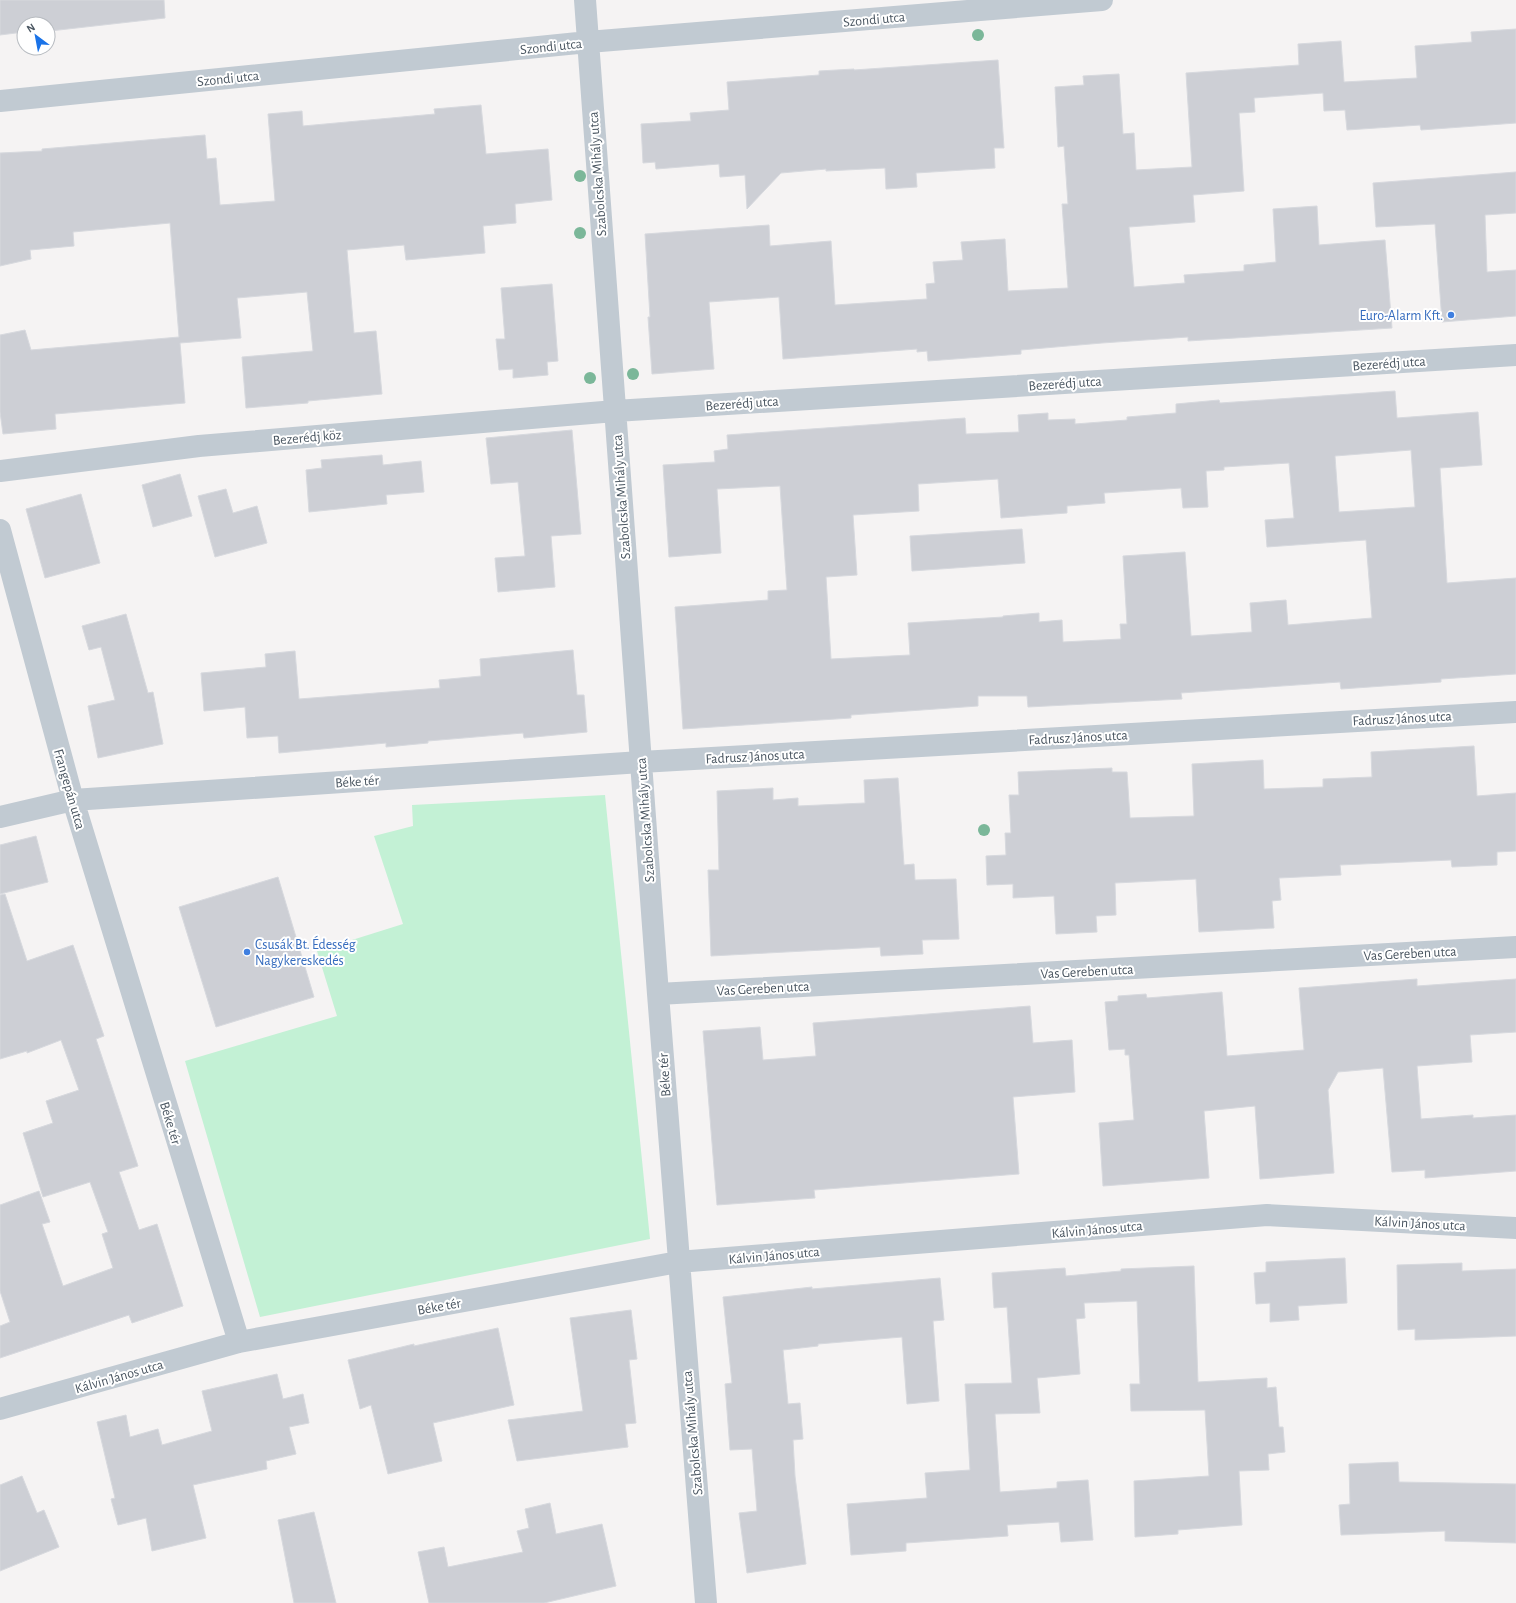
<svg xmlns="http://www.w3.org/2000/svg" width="1516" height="1603" font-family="'Alegreya Sans',sans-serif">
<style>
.green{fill:#c3f1d5}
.building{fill:#cdcfd5;stroke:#d7d9de;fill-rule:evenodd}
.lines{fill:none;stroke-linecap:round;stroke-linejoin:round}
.street{stroke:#c1cad2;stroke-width:22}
.tree{fill:#7bb799}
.shop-dot{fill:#3f7fe0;stroke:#fff;stroke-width:1.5}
.labels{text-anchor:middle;stroke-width:4;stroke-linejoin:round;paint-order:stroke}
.street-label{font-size:14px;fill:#4a5661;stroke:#fff}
.shop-label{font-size:14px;fill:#366cbe;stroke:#fff;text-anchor:end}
</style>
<rect width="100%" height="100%" fill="#f5f3f3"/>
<path class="green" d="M 605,795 L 650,1239 L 260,1317 L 185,1061 L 337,1016 L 317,951 L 403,924 L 374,836 L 413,826 L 412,805 Z"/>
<path class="building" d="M 0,0 L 164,0 L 165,18 L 50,31 L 49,29 L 48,29 L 48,24 L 24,24 L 24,32 L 0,35 Z
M 1516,29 L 1516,123 L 1421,130 L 1420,125 L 1347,130 L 1345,110 L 1324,111 L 1323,93 L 1254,98 L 1255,112 L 1239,113 L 1244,191 L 1193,195 L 1195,222 L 1129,227 L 1134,287 L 1185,283 L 1184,275 L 1244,271 L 1244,265 L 1276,262 L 1273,209 L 1317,206 L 1319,245 L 1385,240 L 1392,328 L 1188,341 L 1188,337 L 1102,343 L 1021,350 L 1021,354 L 928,361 L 927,351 L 917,352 L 917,349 L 783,359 L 779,297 L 709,302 L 714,369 L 652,374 L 648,317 L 650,317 L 645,234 L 769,225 L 770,246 L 831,241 L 835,305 L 927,299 L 926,284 L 935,283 L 933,262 L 963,260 L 961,242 L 1005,239 L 1008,291 L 1068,288 L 1062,204 L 1068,204 L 1064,146 L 1058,147 L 1055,87 L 1084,85 L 1083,76 L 1119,74 L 1123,134 L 1134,133 L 1136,170 L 1192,167 L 1186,73 L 1299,65 L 1298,44 L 1341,41 L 1344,82 L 1417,78 L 1415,46 L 1472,42 L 1471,32 Z
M 998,60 L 1004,148 L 994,148 L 995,168 L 916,173 L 917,187 L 886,189 L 885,168 L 826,171 L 826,169 L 781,173 L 747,209 L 745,175 L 720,177 L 719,164 L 656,169 L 655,162 L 643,163 L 641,124 L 691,121 L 690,113 L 729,110 L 727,82 L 819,75 L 819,71 L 854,69 L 854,70 Z
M 481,105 L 486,154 L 548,149 L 552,200 L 515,204 L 516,223 L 483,226 L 485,253 L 406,260 L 404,245 L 347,250 L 354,333 L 376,331 L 382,394 L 308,401 L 308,403 L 246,408 L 242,357 L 313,351 L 307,292 L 237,298 L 241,338 L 180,343 L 185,403 L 55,414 L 56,429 L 3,434 L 0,412 L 0,335 L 25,330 L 31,350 L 179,337 L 170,223 L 73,232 L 74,246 L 30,250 L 31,259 L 0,266 L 0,153 L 42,151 L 42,149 L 205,135 L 207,159 L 216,158 L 220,205 L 275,201 L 268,114 L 302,111 L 303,126 L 435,114 L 434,109 Z
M 1516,172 L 1516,213 L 1485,215 L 1487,272 L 1516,270 L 1516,316 L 1442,322 L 1435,224 L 1376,227 L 1373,183 Z
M 552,284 L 558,361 L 547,362 L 548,375 L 513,378 L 513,369 L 499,370 L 496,339 L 505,339 L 501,288 Z
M 1395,391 L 1397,418 L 1478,412 L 1482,465 L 1440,468 L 1447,583 L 1516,578 L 1516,674 L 1441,679 L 1441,682 L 1341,689 L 1340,682 L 1181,693 L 1182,699 L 1028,707 L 1027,696 L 978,696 L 978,706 L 851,715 L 851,718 L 683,729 L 675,607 L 768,600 L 768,591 L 787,590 L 780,486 L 717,489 L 721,553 L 669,557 L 663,465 L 715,462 L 714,451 L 728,449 L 727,435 L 965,418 L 966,434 L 1019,432 L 1018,415 L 1048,413 L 1048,420 L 1075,419 L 1075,424 L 1127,420 L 1127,417 L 1176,413 L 1176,404 L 1219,400 L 1220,403 ZM 1411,450 L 1415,507 L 1339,512 L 1335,456 ZM 1289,463 L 1294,518 L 1265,520 L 1267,547 L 1366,540 L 1372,618 L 1288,625 L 1286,600 L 1250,603 L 1252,632 L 1191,636 L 1185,552 L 1123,556 L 1127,624 L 1120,624 L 1121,639 L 1063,642 L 1062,620 L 1039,622 L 1039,613 L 1003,616 L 1003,617 L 908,623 L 910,655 L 831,659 L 826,577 L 857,575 L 853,515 L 919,511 L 918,484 L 998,479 L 1001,518 L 1067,513 L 1067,506 L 1105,503 L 1104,493 L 1181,488 L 1183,508 L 1208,507 L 1206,471 L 1224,470 L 1224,467 Z
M 572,430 L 581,534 L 551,536 L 555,587 L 498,592 L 495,558 L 525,556 L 518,482 L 491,484 L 486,438 Z
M 382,455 L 383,465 L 421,461 L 424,492 L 386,495 L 387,504 L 309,512 L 306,470 L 322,468 L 321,460 Z
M 180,474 L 192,516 L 153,527 L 142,485 Z
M 226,489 L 233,513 L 257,506 L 267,543 L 215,557 L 198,496 Z
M 81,494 L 100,563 L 45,578 L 26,509 Z
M 1022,529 L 1025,563 L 912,571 L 910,536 Z
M 126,614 L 148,693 L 153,692 L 163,744 L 98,758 L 88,706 L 115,700 L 101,647 L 89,650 L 82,626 Z
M 573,650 L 577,695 L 584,695 L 587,732 L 524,738 L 523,733 L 428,741 L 428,743 L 386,747 L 386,743 L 279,753 L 278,736 L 247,738 L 245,707 L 204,711 L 201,673 L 266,667 L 265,654 L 295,651 L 299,699 L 440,688 L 439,680 L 481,676 L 480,659 Z
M 1474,746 L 1477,796 L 1516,793 L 1516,851 L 1497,852 L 1497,865 L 1452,867 L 1451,860 L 1340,865 L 1341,875 L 1279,878 L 1281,900 L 1272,901 L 1274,928 L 1199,932 L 1196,879 L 1115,883 L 1116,915 L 1096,916 L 1097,932 L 1056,934 L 1054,896 L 1013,898 L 1013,884 L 987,885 L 986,856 L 1006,855 L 1005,833 L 1011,833 L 1009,795 L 1019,795 L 1018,772 L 1112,768 L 1112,772 L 1127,772 L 1130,818 L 1194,816 L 1192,764 L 1263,760 L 1264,789 L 1323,787 L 1323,779 L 1372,777 L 1371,752 Z
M 898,778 L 904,865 L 914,864 L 915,880 L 956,879 L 959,939 L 922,940 L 923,954 L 881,956 L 880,947 L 711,956 L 708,870 L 719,870 L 717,791 L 773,788 L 773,800 L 798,798 L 798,806 L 865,803 L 864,780 Z
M 36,836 L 48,882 L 0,894 L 0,845 Z
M 278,877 L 314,997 L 216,1027 L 179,907 Z
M 5,894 L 27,961 L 73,945 L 104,1036 L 96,1039 L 138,1166 L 119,1172 L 139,1230 L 157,1224 L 183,1306 L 132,1323 L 129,1315 L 0,1358 L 0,1326 L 10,1322 L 0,1291 L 0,1205 L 39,1191 L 50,1222 L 42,1224 L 63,1286 L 113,1268 L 102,1234 L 108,1232 L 90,1182 L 43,1197 L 23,1133 L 53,1123 L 46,1101 L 79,1090 L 61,1040 L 27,1053 L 27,1051 L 0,1059 L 0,895 Z
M 1417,979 L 1417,986 L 1516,979 L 1516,1032 L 1470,1035 L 1472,1062 L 1417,1066 L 1421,1119 L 1473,1115 L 1473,1118 L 1516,1115 L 1516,1171 L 1425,1178 L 1425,1170 L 1392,1172 L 1383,1068 L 1338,1072 L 1328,1090 L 1334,1173 L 1260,1179 L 1255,1106 L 1204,1111 L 1209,1178 L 1103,1186 L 1099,1123 L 1134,1120 L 1129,1055 L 1125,1055 L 1125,1049 L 1109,1050 L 1105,1002 L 1118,1001 L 1118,996 L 1146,994 L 1147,998 L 1222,992 L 1227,1056 L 1304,1050 L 1299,988 Z
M 1030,1006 L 1033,1043 L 1072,1040 L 1075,1092 L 1013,1097 L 1019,1174 L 814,1190 L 815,1198 L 717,1205 L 703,1031 L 760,1027 L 763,1060 L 816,1056 L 813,1023 Z
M 1345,1258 L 1347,1303 L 1298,1306 L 1299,1320 L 1270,1322 L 1270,1303 L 1256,1304 L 1254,1273 L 1266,1272 L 1266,1262 Z
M 1462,1263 L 1462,1271 L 1516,1269 L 1516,1336 L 1415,1340 L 1415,1329 L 1398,1330 L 1397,1265 Z
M 1194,1266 L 1198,1382 L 1267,1378 L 1267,1388 L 1276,1387 L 1279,1427 L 1283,1427 L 1285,1452 L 1268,1454 L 1269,1470 L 1239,1471 L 1242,1525 L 1178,1530 L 1178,1534 L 1135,1537 L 1134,1481 L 1209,1476 L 1205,1410 L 1131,1411 L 1130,1384 L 1140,1384 L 1137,1301 L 1084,1303 L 1085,1318 L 1076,1319 L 1080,1374 L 1037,1378 L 1040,1413 L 995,1414 L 1000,1492 L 1057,1488 L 1057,1482 L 1088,1480 L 1093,1540 L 1061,1542 L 1059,1522 L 1007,1525 L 1008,1536 L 906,1543 L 906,1551 L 851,1555 L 847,1504 L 927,1498 L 925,1473 L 970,1470 L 965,1384 L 1012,1383 L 1007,1307 L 994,1308 L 992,1273 L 1065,1268 L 1066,1276 L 1121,1271 L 1121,1269 Z
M 940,1278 L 944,1320 L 933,1321 L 939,1401 L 907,1404 L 902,1337 L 818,1344 L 818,1346 L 783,1350 L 788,1404 L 800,1403 L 803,1439 L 793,1440 L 795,1476 L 806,1564 L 747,1573 L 739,1513 L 757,1511 L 752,1449 L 730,1450 L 725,1384 L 732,1383 L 723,1297 L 812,1287 L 812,1289 Z
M 631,1310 L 637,1359 L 629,1360 L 636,1423 L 625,1424 L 628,1447 L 517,1461 L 508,1420 L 583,1411 L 570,1318 Z
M 498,1328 L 514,1405 L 433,1423 L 442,1461 L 388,1474 L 371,1405 L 360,1409 L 348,1360 L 414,1344 L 414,1346 Z
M 277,1374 L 283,1399 L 303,1394 L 309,1423 L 289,1427 L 296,1454 L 266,1461 L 267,1469 L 193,1485 L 206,1538 L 152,1551 L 146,1518 L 118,1525 L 111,1499 L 115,1498 L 97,1422 L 126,1415 L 130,1437 L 158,1429 L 162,1445 L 212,1431 L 202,1391 Z
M 1398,1462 L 1399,1482 L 1516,1484 L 1516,1543 L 1445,1541 L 1445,1531 L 1341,1535 L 1339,1505 L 1350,1504 L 1349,1464 Z
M 22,1476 L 37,1513 L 44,1510 L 59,1547 L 0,1571 L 0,1485 Z
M 550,1503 L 556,1534 L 602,1524 L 616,1586 L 544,1603 L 429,1603 L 418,1552 L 444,1547 L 448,1567 L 523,1552 L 517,1531 L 529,1528 L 525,1509 Z
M 314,1512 L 336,1603 L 294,1603 L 278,1520 Z"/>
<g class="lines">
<path class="street" d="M 585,0 L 658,994 L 706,1603
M 0,101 L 588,42 L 1102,0
M 0,471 L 199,446 L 615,411 L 1516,355
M 0,530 L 73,800 L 239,1342
M 0,817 L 73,800 L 641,762 L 1516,712
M 658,994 L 1516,947
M 0,1409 L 239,1342 L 678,1262 L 1267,1215 L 1516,1228"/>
</g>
<g class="tree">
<circle cx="978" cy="35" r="6"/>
<circle cx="580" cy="176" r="6"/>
<circle cx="580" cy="233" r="6"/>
<circle cx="633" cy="374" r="6"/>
<circle cx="590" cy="378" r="6"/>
<circle cx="984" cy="830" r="6"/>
</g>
<g class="shop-dot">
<circle cx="1451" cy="315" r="4"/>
<circle cx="247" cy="952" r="4"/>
</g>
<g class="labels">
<g class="street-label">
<text transform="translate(874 19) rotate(-5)" y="5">Szondi utca</text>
<text transform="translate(551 46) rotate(-6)" y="5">Szondi utca</text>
<text transform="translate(228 78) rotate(-6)" y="5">Szondi utca</text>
<text transform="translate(597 174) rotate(-94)" y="5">Szabolcska Mihály utca</text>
<text transform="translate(1389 363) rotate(-4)" y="5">Bezerédj utca</text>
<text transform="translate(1065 383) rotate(-4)" y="5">Bezerédj utca</text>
<text transform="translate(742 403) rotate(-4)" y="5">Bezerédj utca</text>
<text transform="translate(307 437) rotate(-5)" y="5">Bezerédj köz</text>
<text transform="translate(621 497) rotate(-94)" y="5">Szabolcska Mihály utca</text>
<text transform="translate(1402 718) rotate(-3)" y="5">Fadrusz János utca</text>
<text transform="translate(1078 737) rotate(-3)" y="5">Fadrusz János utca</text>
<text transform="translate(755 756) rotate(-3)" y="5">Fadrusz János utca</text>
<text transform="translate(357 781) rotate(-4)" y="5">Béke tér</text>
<text transform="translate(70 789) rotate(74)" y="5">Frangepán utca</text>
<text transform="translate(645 820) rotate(-94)" y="5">Szabolcska Mihály utca</text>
<text transform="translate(1410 953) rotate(-3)" y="5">Vas Gereben utca</text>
<text transform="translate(1087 971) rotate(-3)" y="5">Vas Gereben utca</text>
<text transform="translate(763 988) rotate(-3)" y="5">Vas Gereben utca</text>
<text transform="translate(664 1075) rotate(-94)" y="5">Béke tér</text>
<text transform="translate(171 1123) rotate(73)" y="5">Béke tér</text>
<text transform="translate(1420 1223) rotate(3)" y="5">Kálvin János utca</text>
<text transform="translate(1097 1229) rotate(-5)" y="5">Kálvin János utca</text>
<text transform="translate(774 1255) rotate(-5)" y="5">Kálvin János utca</text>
<text transform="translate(439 1306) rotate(-10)" y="5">Béke tér</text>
<text transform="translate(119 1376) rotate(-16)" y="5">Kálvin János utca</text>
<text transform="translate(692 1433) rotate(-95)" y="5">Szabolcska Mihály utca</text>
</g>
<g class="shop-label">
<text x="1443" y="320">Euro-Alarm Kft.</text>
<text x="255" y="949" text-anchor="start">Csusák Bt. Édesség<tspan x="255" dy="16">Nagykereskedés</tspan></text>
</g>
</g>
<g transform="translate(36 36) rotate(328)"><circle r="19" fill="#ffffff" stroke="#b7bbc0"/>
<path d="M0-3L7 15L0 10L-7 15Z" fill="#1a73e8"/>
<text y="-6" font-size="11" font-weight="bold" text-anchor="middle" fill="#4a5661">N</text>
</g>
</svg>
